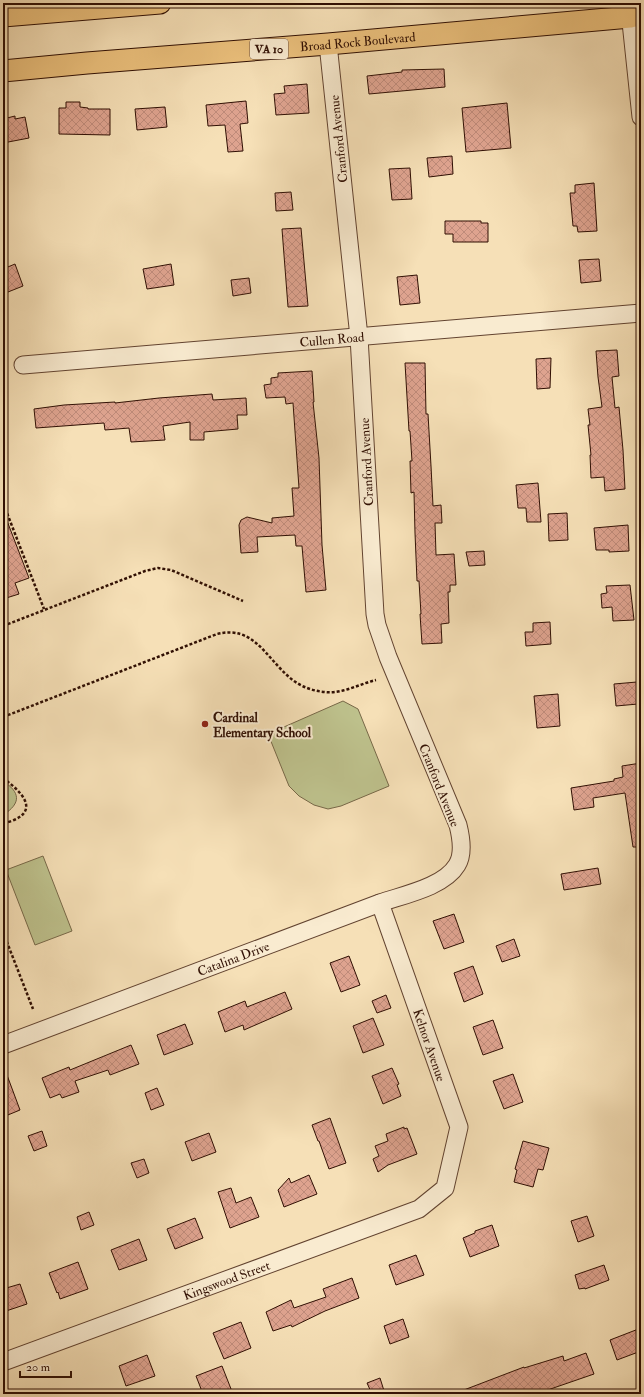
<svg xmlns="http://www.w3.org/2000/svg" width="644" height="1397" font-family="'IM FELL Double Pica',serif">
<style>
.green{fill:#bec28d;stroke:#776848}
.building{fill:url(#building-cross-hatch);stroke:#300f03}
.lines{fill:none;stroke-linecap:round;stroke-linejoin:round}
.minor-casing{stroke:#624330;stroke-width:19}
.major-casing{stroke:#300f03;stroke-width:23}
.path{stroke:#300f03;stroke-width:2.5;stroke-dasharray:3 2;stroke-linecap:butt}
.minor{stroke:#f9ebd0;stroke-width:17}
.major{stroke:#ebc07c;stroke-width:21}
.poi-dot{fill:#8f2418;stroke:#f9ebd0;stroke-width:1.5}
.labels{text-anchor:middle;stroke-width:4;stroke-linejoin:round;paint-order:stroke}
.shield{fill:#f9ebd0;stroke:#6c5140;stroke-width:1}
.shield-label{font-size:12px;font-weight:bold;fill:#300f03}
.street-label{font-size:13px;fill:#300f03;stroke:#f9ebd0}
.poi-label{font-size:13px;font-weight:bold;fill:#300f03;stroke:#f9ebd0;text-anchor:start}
</style>
<defs>
<pattern id="building-cross-hatch" width="8" height="8" patternUnits="userSpaceOnUse"><rect width="8" height="8" fill="#dea38f"/><path d="M0 0l8 8M0 8l8-8" fill="none" stroke="#bf8b7a"/></pattern>
</defs>
<rect width="100%" height="100%" fill="#f6e0b7"/>
<filter id="stains"><feTurbulence type="fractalNoise" baseFrequency=".005" numOctaves="4"/><feColorMatrix values="0 0 0 0 .2 0 0 0 0 .09 0 0 0 0 .02 0 0 0 .5 -.17"/></filter>
<radialGradient id="worn" r=".72"><stop offset=".6" stop-color="#630" stop-opacity="0"/><stop offset="1" stop-color="#630" stop-opacity=".3"/></radialGradient>
<path class="green" d="M 343,701 L 358,709 L 389,786 L 341,806 L 328,809 L 314,805 L 299,796 L 289,786 L 268,734 Z
M 3,781 C 20,792 22,803 3,815 Z
M 43,856 L 72,931 L 35,945 L 6,870 Z"/>
<path class="building" d="M 444,69 L 445,87 L 369,94 L 367,76 L 402,72 L 402,70 Z
M 307,84 L 309,113 L 276,115 L 274,94 L 285,93 L 284,86 Z
M 246,101 L 248,123 L 240,124 L 243,151 L 228,152 L 225,125 L 208,126 L 206,105 Z
M 66,102 L 80,102 L 80,107 L 88,108 L 88,109 L 110,109 L 110,135 L 59,134 L 59,108 L 66,108 Z
M 507,103 L 511,148 L 466,152 L 462,108 Z
M 165,107 L 167,127 L 137,130 L 135,109 Z
M 15,116 L 15,119 L 25,117 L 29,138 L 3,143 L 3,119 Z
M 452,156 L 453,174 L 429,177 L 427,158 Z
M 410,168 L 412,199 L 392,200 L 389,169 Z
M 594,183 L 597,231 L 578,232 L 577,226 L 573,226 L 570,193 L 575,193 L 575,185 Z
M 291,192 L 293,210 L 276,211 L 275,193 Z
M 445,221 L 481,221 L 481,223 L 488,223 L 488,242 L 453,242 L 453,234 L 445,234 Z
M 301,228 L 308,306 L 288,307 L 282,229 Z
M 599,259 L 601,281 L 581,283 L 579,260 Z
M 15,264 L 23,286 L 3,294 L 3,269 Z
M 171,264 L 174,285 L 147,289 L 143,269 Z
M 417,275 L 420,303 L 400,305 L 397,277 Z
M 249,278 L 251,293 L 233,296 L 231,280 Z
M 617,350 L 619,376 L 612,377 L 615,408 L 619,407 L 623,450 L 625,489 L 605,491 L 604,477 L 591,478 L 590,455 L 591,455 L 588,425 L 590,425 L 588,409 L 602,407 L 598,377 L 596,351 Z
M 551,358 L 550,388 L 537,389 L 536,359 Z
M 405,363 L 425,363 L 426,414 L 428,414 L 431,466 L 433,506 L 441,505 L 442,523 L 435,523 L 436,555 L 454,554 L 456,585 L 450,585 L 450,592 L 448,592 L 449,623 L 441,624 L 442,643 L 422,644 L 420,614 L 421,614 L 419,581 L 417,581 L 415,533 L 414,492 L 411,493 L 410,461 L 412,461 L 410,431 L 409,431 Z
M 312,371 L 314,402 L 313,402 L 319,458 L 322,545 L 326,590 L 306,592 L 302,546 L 296,546 L 295,535 L 257,537 L 258,552 L 241,553 L 239,525 L 241,520 L 247,517 L 272,523 L 272,518 L 294,516 L 292,488 L 299,488 L 293,403 L 286,404 L 285,397 L 266,398 L 264,385 L 271,384 L 271,378 L 278,377 L 278,373 Z
M 212,394 L 213,400 L 246,398 L 247,415 L 237,415 L 238,429 L 204,432 L 204,440 L 190,440 L 190,422 L 163,426 L 165,440 L 131,442 L 129,428 L 105,430 L 104,423 L 36,428 L 34,409 L 64,405 L 115,402 L 115,403 L 159,398 Z
M 538,483 L 541,522 L 527,522 L 526,508 L 518,508 L 516,485 Z
M 3,513 L 4,513 L 29,578 L 15,583 L 19,594 L 3,599 Z
M 567,513 L 568,540 L 549,541 L 548,514 Z
M 628,525 L 629,551 L 609,552 L 609,550 L 596,550 L 594,528 Z
M 484,551 L 485,565 L 469,566 L 466,552 Z
M 630,585 L 634,620 L 613,621 L 612,607 L 602,608 L 601,594 L 607,593 L 606,586 Z
M 550,622 L 551,644 L 526,646 L 525,632 L 533,632 L 533,623 Z
M 637,682 L 638,704 L 616,706 L 614,684 Z
M 558,694 L 560,726 L 537,728 L 534,696 Z
M 641,763 L 641,847 L 633,847 L 625,793 L 593,798 L 594,807 L 574,810 L 571,788 L 614,781 L 614,779 L 623,777 L 622,766 Z
M 598,868 L 601,884 L 564,890 L 561,874 Z
M 454,914 L 464,942 L 444,949 L 433,921 Z
M 514,939 L 520,956 L 502,962 L 496,946 Z
M 349,956 L 360,985 L 341,992 L 330,963 Z
M 473,966 L 483,994 L 464,1002 L 454,973 Z
M 285,992 L 292,1009 L 244,1030 L 243,1025 L 225,1032 L 218,1012 L 245,1001 L 247,1007 Z
M 386,995 L 391,1008 L 377,1013 L 372,1001 Z
M 373,1018 L 384,1045 L 363,1053 L 353,1026 Z
M 493,1020 L 503,1048 L 483,1055 L 473,1027 Z
M 185,1024 L 193,1044 L 164,1055 L 157,1035 Z
M 131,1045 L 139,1064 L 110,1075 L 108,1070 L 75,1081 L 79,1092 L 62,1098 L 60,1094 L 50,1098 L 42,1078 L 69,1067 L 70,1070 Z
M 3,1067 L 4,1067 L 20,1110 L 3,1117 Z
M 392,1068 L 399,1084 L 397,1085 L 401,1096 L 383,1104 L 372,1076 Z
M 513,1074 L 523,1102 L 504,1109 L 493,1081 Z
M 157,1088 L 164,1105 L 151,1110 L 145,1093 Z
M 330,1118 L 346,1163 L 329,1169 L 319,1141 L 318,1141 L 312,1125 Z
M 404,1127 L 404,1129 L 407,1128 L 417,1154 L 388,1165 L 378,1172 L 373,1159 L 379,1156 L 375,1146 L 388,1141 L 386,1134 Z
M 42,1131 L 47,1146 L 34,1151 L 28,1136 Z
M 209,1133 L 216,1152 L 192,1161 L 185,1142 Z
M 523,1141 L 549,1148 L 543,1170 L 538,1169 L 533,1187 L 514,1182 L 517,1170 L 515,1169 Z
M 144,1159 L 149,1173 L 137,1178 L 131,1163 Z
M 309,1175 L 317,1194 L 284,1207 L 278,1190 L 289,1178 L 291,1183 Z
M 231,1188 L 236,1203 L 251,1197 L 259,1217 L 230,1228 L 218,1192 Z
M 89,1212 L 94,1225 L 81,1230 L 77,1217 Z
M 587,1216 L 594,1236 L 578,1242 L 571,1221 Z
M 195,1218 L 203,1238 L 175,1249 L 167,1229 Z
M 492,1225 L 499,1246 L 470,1257 L 463,1238 L 475,1233 L 475,1231 Z
M 139,1239 L 147,1260 L 119,1270 L 111,1250 Z
M 416,1255 L 424,1275 L 396,1285 L 389,1265 Z
M 78,1262 L 88,1289 L 60,1299 L 58,1292 L 57,1293 L 49,1273 Z
M 604,1265 L 609,1280 L 585,1289 L 585,1288 L 579,1289 L 575,1275 Z
M 352,1278 L 359,1298 L 325,1311 L 292,1327 L 291,1325 L 273,1331 L 266,1312 L 291,1300 L 294,1308 L 326,1297 L 323,1289 Z
M 20,1284 L 27,1304 L 3,1312 L 3,1289 Z
M 403,1319 L 409,1337 L 390,1344 L 384,1326 Z
M 241,1322 L 251,1348 L 224,1359 L 213,1333 Z
M 641,1328 L 641,1351 L 617,1360 L 610,1340 Z
M 586,1353 L 594,1374 L 536,1394 L 457,1394 L 456,1393 L 524,1367 L 524,1368 L 563,1356 L 564,1361 Z
M 147,1355 L 155,1376 L 126,1386 L 119,1366 Z
M 222,1366 L 233,1394 L 203,1394 L 196,1376 Z
M 380,1378 L 385,1394 L 372,1394 L 367,1383 Z"/>
<g class="lines">
<g class="minor-casing">
<g id="minor">
<path d="M 629,3 L 641,117"/>
<path id="s1" d="M 23,365 L 641,313"/>
<path id="s2" d="M 3,1045 L 380,903 C 403,895 444,887 457,865 C 464,854 461,837 458,825 L 388,657 L 377,625 L 375,614 L 359,337 L 328,44"/>
<path id="s3" d="M 3,1362 L 419,1209 L 445,1188 L 459,1127 L 380,903"/>
</g>
</g>
<g class="major-casing">
<g id="major">
<path d="M 3,16 L 160,3"/>
<path id="s4" d="M 3,71 L 87,63 L 328,44 L 630,17 L 641,14"/>
</g>
</g>
<path class="path" d="M 3,515 L 7,513 L 44,609
M 3,626 L 145,571 L 158,568 L 171,570 L 243,601
M 3,717 L 217,634 C 253,625 265,656 289,677 C 299,686 312,691 325,692 C 343,694 359,684 376,680
M 3,778 C 12,785 37,803 21,816 C 16,820 8,822 3,824
M 3,932 L 33,1009"/>
<use href="#minor" class="minor"/>
<use href="#major" class="major"/>
</g>
<circle class="poi-dot" cx="205" cy="724" r="4"/>
<g class="labels">
<rect class="shield" x="250" y="39" width="38" height="20" rx="3"/>
<g class="shield-label">
<text x="269" y="53">VA 10</text>
</g>
<g class="street-label">
<text dy="5" stroke="none"><textPath href="#s4" startOffset="356">Broad Rock Boulevard</textPath></text>
<text transform="translate(338 139) rotate(-96)" y="5">Cranford Avenue</text>
<text dy="5" stroke="none"><textPath href="#s1" startOffset="310">Cullen Road</textPath></text>
<text transform="translate(366 462) rotate(-93)" y="5">Cranford Avenue</text>
<text transform="translate(440 785) rotate(68)" y="5">Cranford Avenue</text>
<text dy="5" stroke="none"><textPath href="#s2" startOffset="246">Catalina Drive</textPath></text>
<text transform="translate(430 1045) rotate(71)" y="5">Kelnor Avenue</text>
<text dy="5" stroke="none"><textPath href="#s3" startOffset="238">Kingswood Street</textPath></text>
</g>
<g class="poi-label">
<text x="213" y="722">Cardinal<tspan x="213" dy="15">Elementary School</tspan></text>
</g>
</g>
<rect width="644" height="1397" fill="none" stroke="#f6e0b7" stroke-width="16"/>
<rect x="4" y="4" width="636" height="1389" fill="none" stroke="#300f03" stroke-width="2"/>
<rect x="8" y="8" width="628" height="1381" fill="none" stroke="#300f03"/>
<path d="M20 1371v6h51v-6" fill="none" stroke="#300f03" stroke-width="2"/>
<text x="26" y="1371" font-size="12" fill="#300f03" stroke="#f9ebd0" stroke-width="3" paint-order="stroke">20 m</text>
<rect width="100%" height="100%" filter="url(#stains)"/>
<rect width="100%" height="100%" fill="url(#worn)"/>
</svg>
